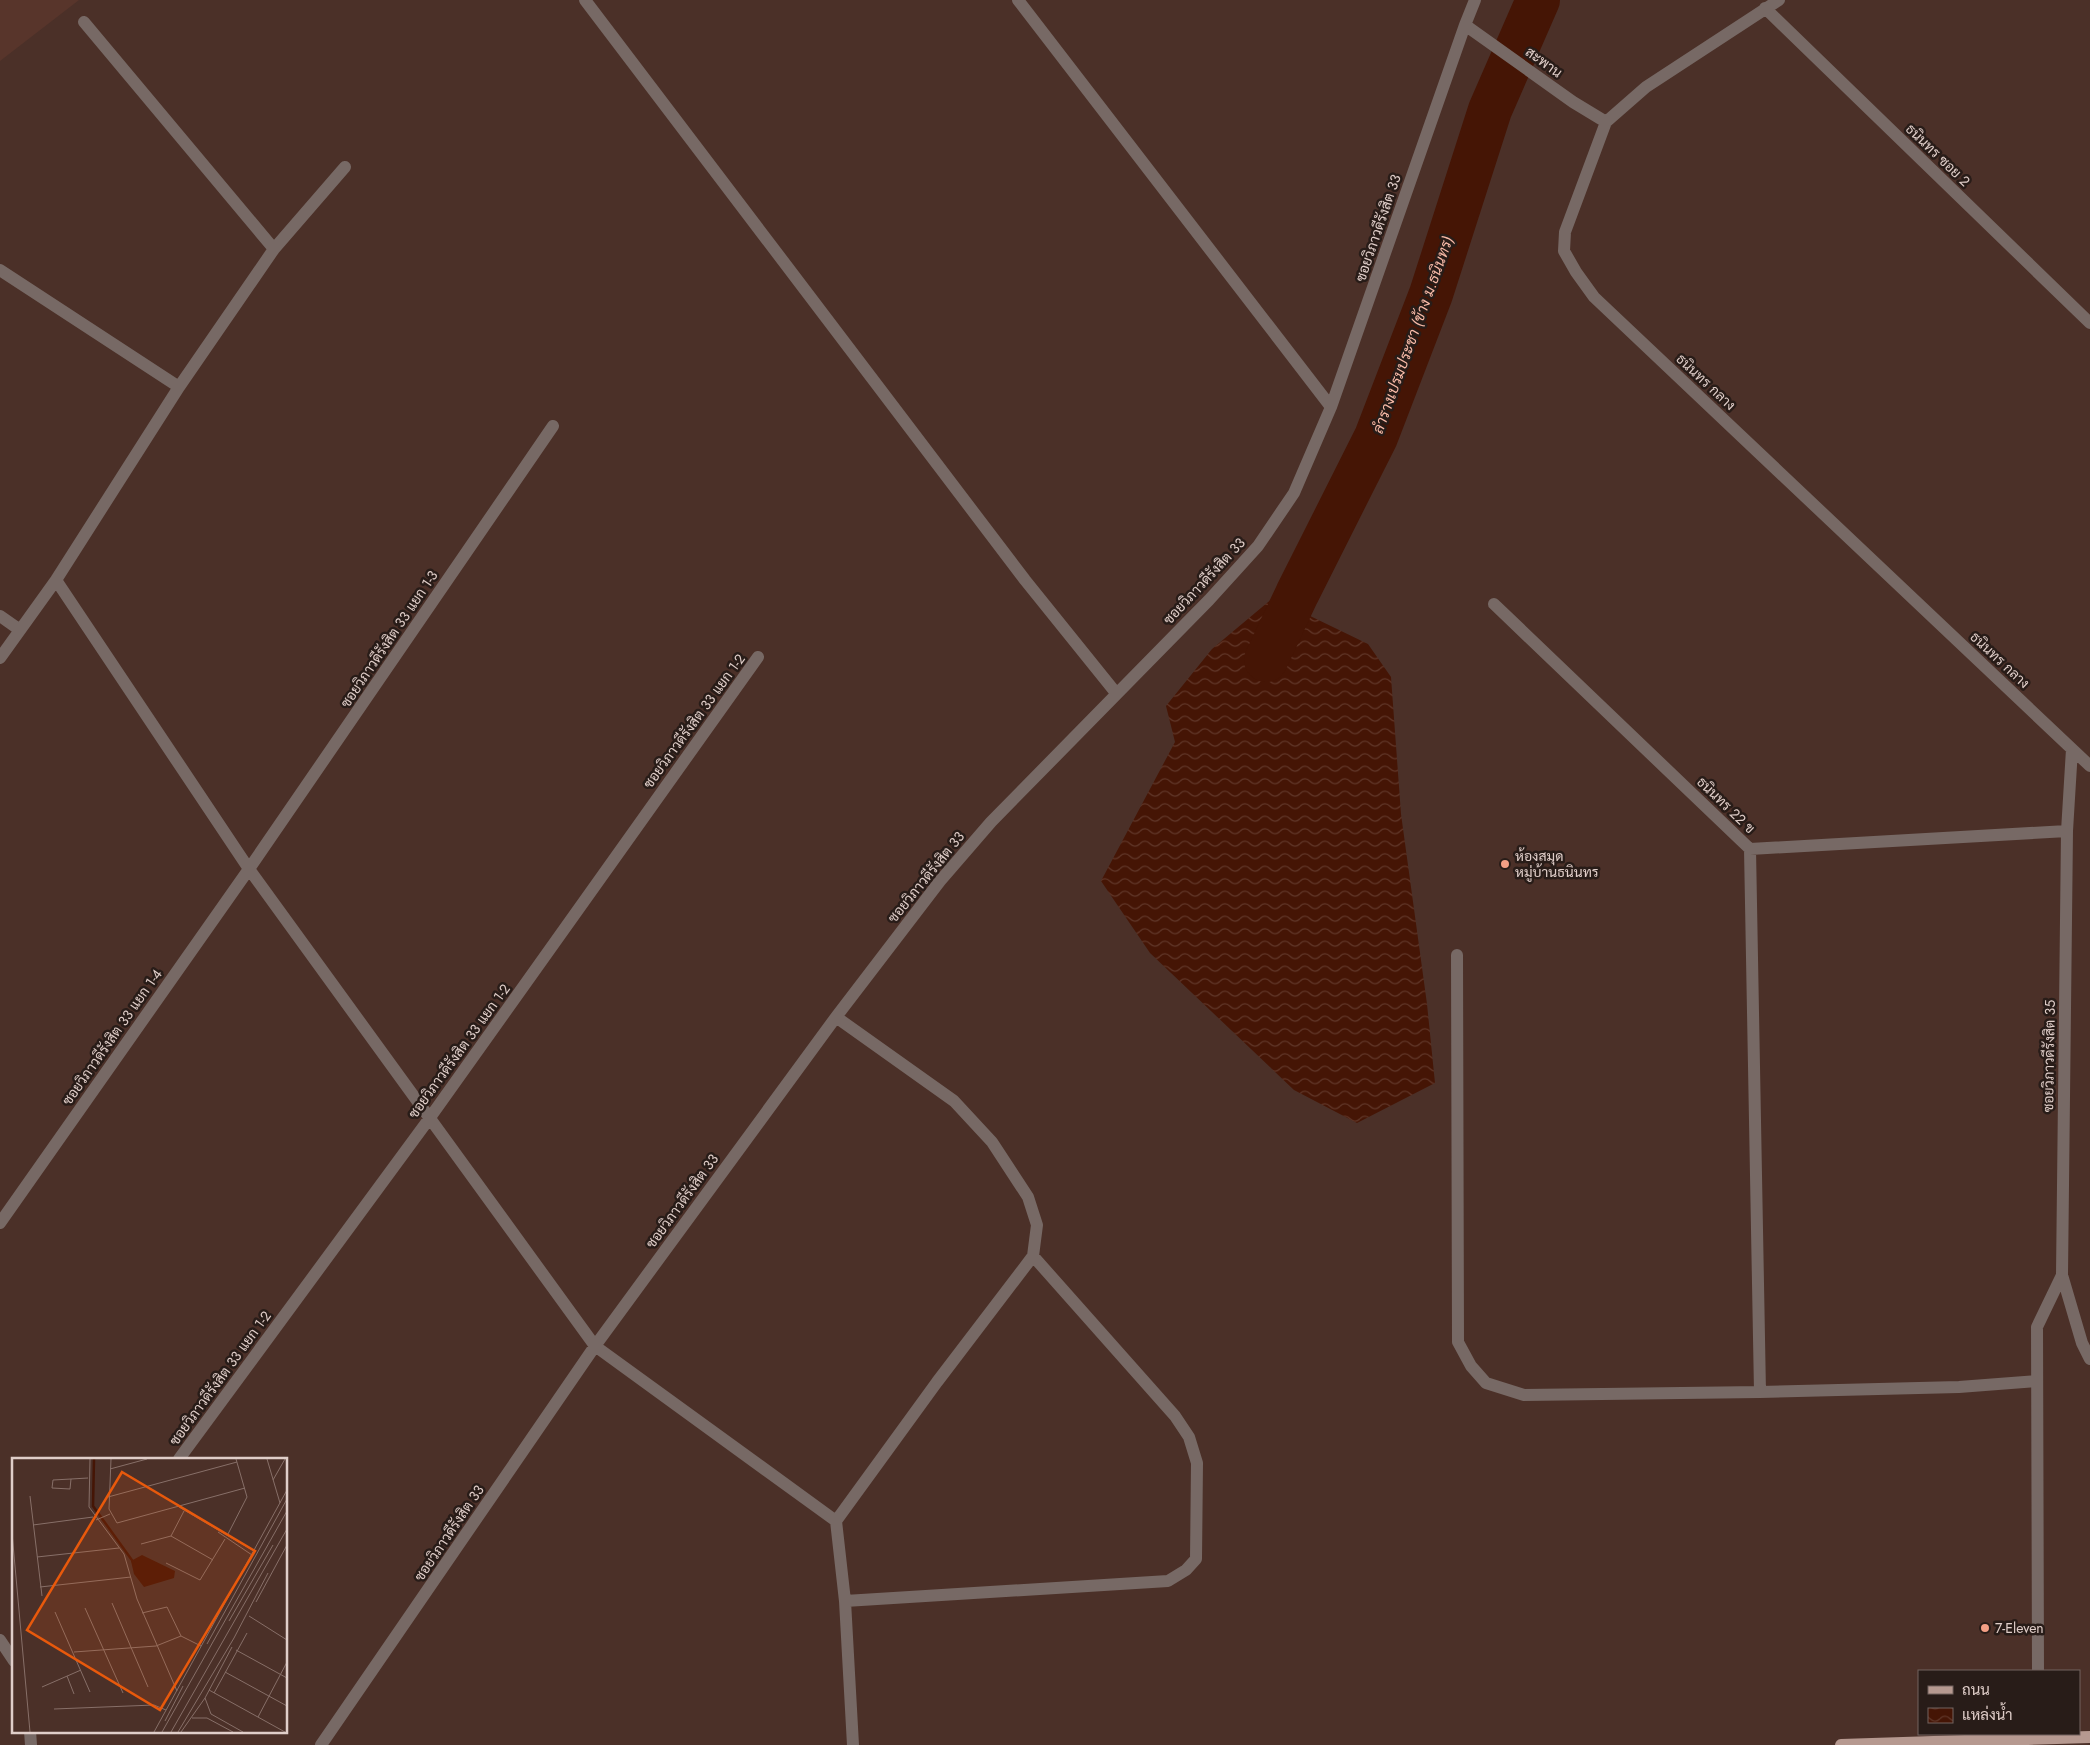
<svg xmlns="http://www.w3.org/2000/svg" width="2090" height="1745" font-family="Jost,Sarabun,sans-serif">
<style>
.built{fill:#58352b}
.water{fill:url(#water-waves)}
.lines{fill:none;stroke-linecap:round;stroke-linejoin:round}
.canal{stroke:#451505;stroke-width:44}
.minor{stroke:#776965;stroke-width:12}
.major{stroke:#b69990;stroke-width:12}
.poi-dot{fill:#f39f85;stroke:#281c18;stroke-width:2}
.labels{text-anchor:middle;stroke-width:5;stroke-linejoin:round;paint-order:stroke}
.street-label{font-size:14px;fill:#e0cec9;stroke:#281c18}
.poi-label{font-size:14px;fill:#e0cec9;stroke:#281c18;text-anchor:start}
.water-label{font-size:15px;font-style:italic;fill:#f9bba8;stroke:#281c18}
.inset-river{fill:none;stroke:#451505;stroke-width:2.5}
.inset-road{fill:none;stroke:#876f68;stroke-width:1}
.view{fill:#e8590c;fill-opacity:0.15;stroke:#e8590c;stroke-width:2.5}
.inset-edge{fill:none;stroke:#e0cec9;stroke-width:2.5}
</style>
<defs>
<pattern id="water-waves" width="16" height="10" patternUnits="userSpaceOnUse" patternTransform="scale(1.25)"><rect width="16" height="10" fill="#451505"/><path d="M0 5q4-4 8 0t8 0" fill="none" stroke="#603628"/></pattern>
</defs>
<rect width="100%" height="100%" fill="#4b3028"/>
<path class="built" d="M 0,0 L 79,0 L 0,61 Z"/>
<path class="water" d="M 1273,598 L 1368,644 L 1391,677 L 1401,814 L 1427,1004 L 1435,1083 L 1357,1123 L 1294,1090 L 1150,953 L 1101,881 L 1175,742 L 1166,706 L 1212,649 Z"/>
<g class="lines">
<path class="canal" d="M 1266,660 L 1297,594 L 1376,437 L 1431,294 L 1490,110 L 1538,0"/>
<path class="minor" d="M 585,0 L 1025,580 L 1116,693
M 1018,0 L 1331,407
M 1779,0 L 1646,87 L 1606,122 L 1565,232 L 1564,251 L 1576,272 L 1594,297 L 2090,766
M 1765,8 L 2090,323
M 84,22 L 274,249
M 1465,25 L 1573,102 L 1606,122
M 0,270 L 179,387
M 56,580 L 249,869 L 595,1346 L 836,1521
M 1494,604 L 1750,849 L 2067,831
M 0,616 L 20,630
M 0,658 L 56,580 L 179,387 L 274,249 L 345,167
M 2072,749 L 2067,831 L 2062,1275 L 2082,1343 L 2090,1359
M 1750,849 L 1760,1392
M 1457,955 L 1458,1342 L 1471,1366 L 1486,1383 L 1524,1395 L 1760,1392 L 1959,1387 L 2037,1381
M 836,1017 L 954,1101 L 992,1142 L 1028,1197 L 1037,1225 L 1033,1256 L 937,1382 L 836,1521 L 845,1601 L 853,1745
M 0,1223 L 249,869 L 553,426
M 179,1459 L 429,1119 L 758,657
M 845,1601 L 1168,1581 L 1186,1570 L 1196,1559 L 1197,1463 L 1189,1437 L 1175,1416 L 1033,1256
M 0,1640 L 14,1661
M 2038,1671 L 2037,1327 L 2062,1275
M 30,1731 L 31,1745
M 321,1745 L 595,1346 L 836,1017 L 940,881 L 991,822 L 1209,600 L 1258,546 L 1294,493 L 1331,407 L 1465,25 L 1475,0"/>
<path class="major" d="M 1841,1745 L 2090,1737"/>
</g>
<g class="poi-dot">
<circle cx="1505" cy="864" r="5"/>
<circle cx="1985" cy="1628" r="5"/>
</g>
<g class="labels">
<g class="street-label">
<text transform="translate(1544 62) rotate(36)" y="5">สะพาน</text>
<text transform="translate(1938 155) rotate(44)" y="5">ธนินทร ซอย 2</text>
<text transform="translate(1378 228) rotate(-71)" y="5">ซอยวิภาวดีรังสิต 33</text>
<text transform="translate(1706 382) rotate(43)" y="5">ธนินทร กลาง</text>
<text transform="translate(1204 581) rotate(-47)" y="5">ซอยวิภาวดีรังสิต 33</text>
<text transform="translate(389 639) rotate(-56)" y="5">ซอยวิภาวดีรังสิต 33 แยก 1-3</text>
<text transform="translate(2000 660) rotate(43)" y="5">ธนินทร กลาง</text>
<text transform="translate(694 721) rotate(-54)" y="5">ซอยวิภาวดีรังสิต 33 แยก 1-2</text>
<text transform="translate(1726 805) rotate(44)" y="5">ธนินทร 22 ข</text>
<text transform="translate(926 877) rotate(-51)" y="5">ซอยวิภาวดีรังสิต 33</text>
<text transform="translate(112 1037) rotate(-55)" y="5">ซอยวิภาวดีรังสิต 33 แยก 1-4</text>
<text transform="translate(459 1051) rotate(-54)" y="5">ซอยวิภาวดีรังสิต 33 แยก 1-2</text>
<text transform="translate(2049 1056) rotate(-89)" y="5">ซอยวิภาวดีรังสิต 35</text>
<text transform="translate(682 1201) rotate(-54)" y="5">ซอยวิภาวดีรังสิต 33</text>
<text transform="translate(220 1378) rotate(-54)" y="5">ซอยวิภาวดีรังสิต 33 แยก 1-2</text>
<text transform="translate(449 1533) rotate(-56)" y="5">ซอยวิภาวดีรังสิต 33</text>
</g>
<g class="poi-label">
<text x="1515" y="861">ห้องสมุด<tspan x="1515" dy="16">หมู่บ้านธนินทร</tspan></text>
<text x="1995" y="1633">7-Eleven</text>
</g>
<g class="water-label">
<text transform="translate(1413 335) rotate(-70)" y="5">ลำรางเปรมประชา (ข้าง ม.ธนินทร)</text>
</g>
</g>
<g transform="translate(12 1458)">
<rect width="275" height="275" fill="#4b3028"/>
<path d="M 130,97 L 163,113 L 162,120 L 132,129 L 122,116 L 119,103 Z" fill="#451505"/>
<path class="inset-river" d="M 82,1 L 81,48 L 122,105"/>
<path class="inset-road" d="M 78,1 L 77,49 L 112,96 L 125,141 L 165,233M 99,1 L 97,51 L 105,65 L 233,30M 255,1 L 268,45M 98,11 L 135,1M 59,21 L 58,31 L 40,30 L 41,22 L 59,21 L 76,20M 261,22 L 273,1M 18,38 L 30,138M 96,39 L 225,4M 167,49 L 242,93M 84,62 L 98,56M 21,67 L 81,59M 206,74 L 240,97M 0,75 L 18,274M 216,76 L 235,39 L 224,1M 159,78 L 201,102M 129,86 L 159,78 L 172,53M 25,99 L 107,90M 154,105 L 188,122 L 213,81M 28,129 L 119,119M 244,144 L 275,87M 100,145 L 136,229M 73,150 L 111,235M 43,154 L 78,234M 130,155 L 155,149 L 169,178 L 189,188M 237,158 L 275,182M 217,163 L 261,87M 195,186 L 275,41M 224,192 L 275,220M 62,194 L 144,188 L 169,178M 213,214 L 275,248M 55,218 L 62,236M 30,229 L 69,212M 197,232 L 273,274M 202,235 L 235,175M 193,240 L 199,256 L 231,274M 42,251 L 142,247 L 154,252M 246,259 L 275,204M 180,260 L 195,260 L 221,274M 153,263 L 171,228M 142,274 L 275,32M 150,274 L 275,53M 159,274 L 275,71M 166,274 L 222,180 L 256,115M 169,274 L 193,240 L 220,189"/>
<path class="view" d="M 110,14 L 243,93 L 148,252 L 15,172 Z"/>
<rect width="275" height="275" class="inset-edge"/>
</g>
<rect x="1918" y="1670" width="162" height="65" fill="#281c18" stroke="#72635f"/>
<rect x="1928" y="1686" width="25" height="8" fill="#b69990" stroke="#72635f"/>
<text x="1962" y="1695" font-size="15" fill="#e0cec9">ถนน</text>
<rect x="1928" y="1708" width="25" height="15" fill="url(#water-waves)" stroke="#72635f"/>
<text x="1962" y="1720" font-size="15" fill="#e0cec9">แหล่งน้ำ</text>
</svg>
